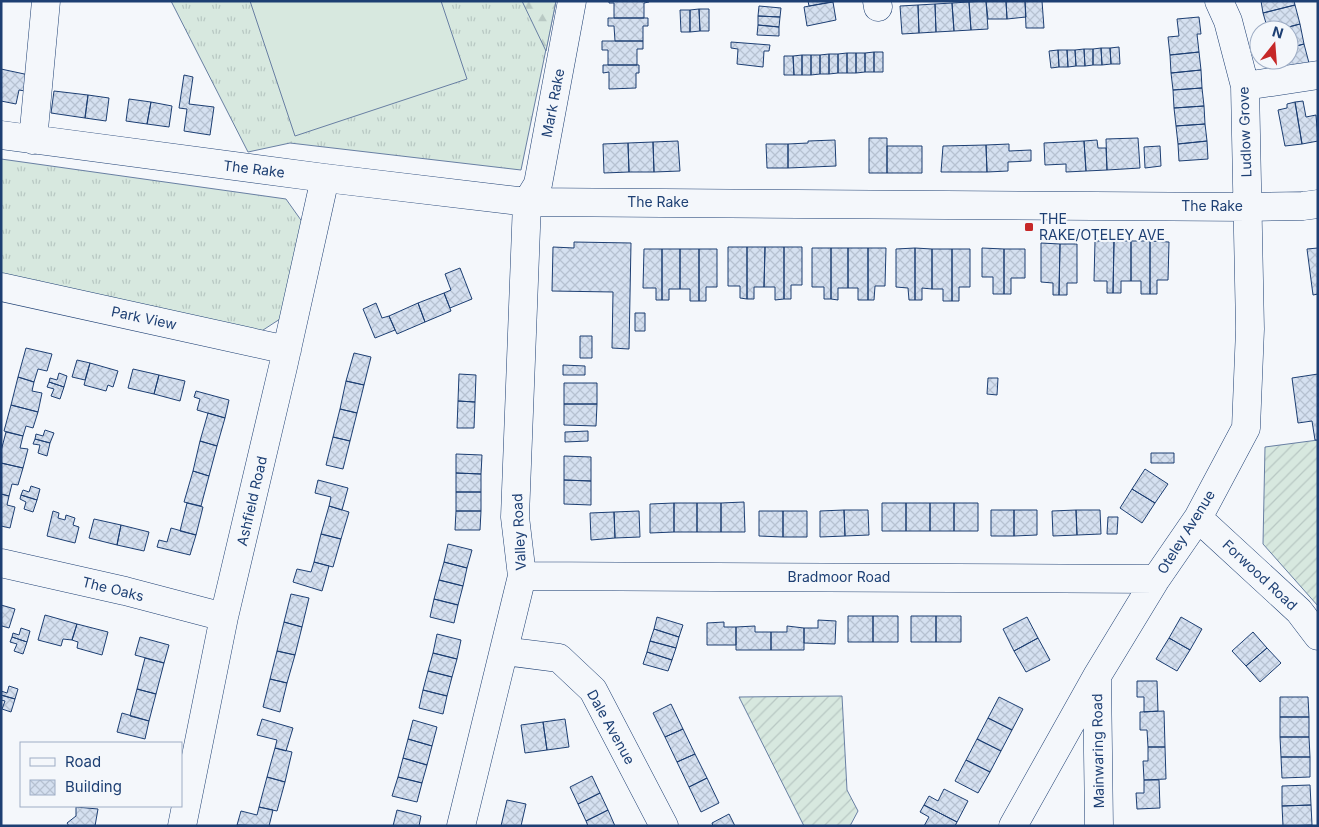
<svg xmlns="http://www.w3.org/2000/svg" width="1319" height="827" font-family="Inter,sans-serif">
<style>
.grass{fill:url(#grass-tufts);stroke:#687fa3}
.forest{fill:url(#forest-firs);stroke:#687fa3}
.garden{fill:url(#garden-furrows);stroke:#687fa3}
.pitch{fill:#d7e8df;stroke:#687fa3}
.building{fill:url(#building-cross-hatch);stroke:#1d3f73}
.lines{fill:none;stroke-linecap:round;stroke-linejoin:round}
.minor-casing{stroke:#1d3f73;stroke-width:29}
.minor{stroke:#f4f7fb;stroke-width:28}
.poi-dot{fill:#c62828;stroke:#f4f7fb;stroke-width:2}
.labels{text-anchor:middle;stroke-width:4;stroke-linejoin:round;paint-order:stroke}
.street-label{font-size:14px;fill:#1d3f73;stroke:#f4f7fb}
.poi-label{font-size:14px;fill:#1d3f73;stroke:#f4f7fb;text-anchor:start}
</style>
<defs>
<pattern id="grass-tufts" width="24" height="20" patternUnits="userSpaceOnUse" patternTransform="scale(1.25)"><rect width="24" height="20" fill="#d7e8df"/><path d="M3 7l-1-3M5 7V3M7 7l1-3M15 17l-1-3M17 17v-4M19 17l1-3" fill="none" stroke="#b8c8c3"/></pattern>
<pattern id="forest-firs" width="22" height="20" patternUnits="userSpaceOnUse" patternTransform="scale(1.25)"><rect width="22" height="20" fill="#d7e8df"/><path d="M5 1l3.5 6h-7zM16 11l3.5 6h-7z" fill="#b8c8c3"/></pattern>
<pattern id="garden-furrows" width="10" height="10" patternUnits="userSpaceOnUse" patternTransform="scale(1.25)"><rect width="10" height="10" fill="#d7e8df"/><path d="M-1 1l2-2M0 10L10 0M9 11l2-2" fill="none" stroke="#b8c8c3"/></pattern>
<pattern id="building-cross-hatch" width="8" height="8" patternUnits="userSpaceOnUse" patternTransform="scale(1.25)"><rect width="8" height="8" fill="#d5e0f0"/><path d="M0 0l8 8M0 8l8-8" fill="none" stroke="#b6c1d1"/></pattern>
</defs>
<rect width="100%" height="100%" fill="#f4f7fb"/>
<path class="grass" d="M 171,1 L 556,1 L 521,170 L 290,143 L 248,152 Z
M 1,159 L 286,199 L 303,223 L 280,319 L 260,332 L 1,274 Z"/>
<path class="forest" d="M 522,1 L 556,1 L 546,51 Z"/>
<path class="garden" d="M 1318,440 L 1318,606 L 1263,544 L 1265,447 Z
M 842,696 L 847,790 L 858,811 L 850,826 L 804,826 L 739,697 Z"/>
<path class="pitch" d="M 250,1 L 441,1 L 467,79 L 295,136 Z"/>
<path class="building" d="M 609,1 L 649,1 L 649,2 L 644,3 L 644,18 L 614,18 L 614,3 L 609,3 Z
M 808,1 L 836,1 L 809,6 Z
M 986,1 L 1006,1 L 1007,19 L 988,19 Z
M 986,1 L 988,29 L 971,30 L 969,2 Z
M 1006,1 L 1025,1 L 1026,17 L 1007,19 Z
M 1025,1 L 1042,1 L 1044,28 L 1026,28 Z
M 1261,1 L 1294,1 L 1295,5 L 1263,13 Z
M 833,2 L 836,20 L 807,26 L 804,7 Z
M 969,2 L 971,30 L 954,31 L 952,3 Z
M 952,3 L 954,31 L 936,32 L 935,4 Z
M 935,4 L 936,32 L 919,33 L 918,5 Z
M 918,5 L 919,33 L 902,34 L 900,6 Z
M 1295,5 L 1300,24 L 1277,30 L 1268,30 L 1263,13 Z
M 759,6 L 781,8 L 780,17 L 758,16 Z
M 699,9 L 709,9 L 709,31 L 700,31 Z
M 699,9 L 700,31 L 690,32 L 690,10 Z
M 680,10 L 690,10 L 690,32 L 681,32 Z
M 758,16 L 780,17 L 779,27 L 758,25 Z
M 1199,17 L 1201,34 L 1197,34 L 1199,52 L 1170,55 L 1168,37 L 1179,36 L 1177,19 Z
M 608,18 L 648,18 L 648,26 L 643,26 L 643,41 L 615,41 L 614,26 L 608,26 Z
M 1300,24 L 1304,44 L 1289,48 L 1289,30 L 1277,30 Z
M 758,25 L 779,27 L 779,36 L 757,35 Z
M 602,41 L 643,41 L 643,49 L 637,49 L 637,65 L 608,65 L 608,50 L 602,50 Z
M 731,42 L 770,45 L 769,51 L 764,51 L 763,67 L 737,64 L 738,49 L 731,48 Z
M 1304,44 L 1309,63 L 1278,71 L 1275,60 L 1289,60 L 1289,48 Z
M 1119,47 L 1120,64 L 1111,64 L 1110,48 Z
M 1101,48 L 1110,48 L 1111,64 L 1102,65 Z
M 1101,48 L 1102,65 L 1093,65 L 1093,49 Z
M 1084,49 L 1093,49 L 1093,65 L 1085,66 Z
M 1084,49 L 1085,66 L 1076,66 L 1075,50 Z
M 1058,50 L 1067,50 L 1068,67 L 1059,67 Z
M 1058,50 L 1059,67 L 1051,68 L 1049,51 Z
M 1067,50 L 1075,50 L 1076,66 L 1068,67 Z
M 874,52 L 874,72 L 865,72 L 865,53 Z
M 874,52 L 883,52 L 883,72 L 874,72 Z
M 1199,52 L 1201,70 L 1171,73 L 1170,55 Z
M 847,53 L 847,73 L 838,73 L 838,54 Z
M 847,53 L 856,53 L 856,73 L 847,73 Z
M 856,53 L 865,53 L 865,72 L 856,73 Z
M 829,54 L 829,74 L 820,74 L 820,55 Z
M 829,54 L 838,54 L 838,73 L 829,74 Z
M 802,55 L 802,75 L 794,75 L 793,56 Z
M 802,55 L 811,55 L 811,75 L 802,75 Z
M 811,55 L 820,55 L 820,74 L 811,75 Z
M 784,56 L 793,56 L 794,75 L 784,75 Z
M 603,65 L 639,65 L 639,73 L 636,73 L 636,88 L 609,89 L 609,72 L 603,73 Z
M 1,69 L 29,75 L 25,91 L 19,90 L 16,104 L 1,101 Z
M 1201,70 L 1202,88 L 1173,90 L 1171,73 Z
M 184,75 L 193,77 L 189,104 L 214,107 L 210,135 L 184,131 L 187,109 L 179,108 Z
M 1202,88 L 1204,106 L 1174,108 L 1173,90 Z
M 54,91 L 88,95 L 85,118 L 51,113 Z
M 88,95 L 109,98 L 106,121 L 85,118 Z
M 129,99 L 151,102 L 147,124 L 126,121 Z
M 1303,101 L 1306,117 L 1316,115 L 1318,141 L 1302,144 L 1295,102 Z
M 151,102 L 172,106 L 169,127 L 147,124 Z
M 1295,102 L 1302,144 L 1285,146 L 1278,110 L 1287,108 L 1287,104 Z
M 1204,106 L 1205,124 L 1176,126 L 1174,108 Z
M 1205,124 L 1207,141 L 1178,144 L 1176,126 Z
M 869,138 L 887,138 L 887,173 L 869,173 Z
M 1138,138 L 1140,168 L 1107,170 L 1106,139 Z
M 835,140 L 836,166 L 788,168 L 788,144 L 808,143 L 808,141 Z
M 1097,140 L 1098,148 L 1106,148 L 1107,170 L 1086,171 L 1084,141 Z
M 678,141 L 680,171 L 654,172 L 653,142 Z
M 1084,141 L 1086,171 L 1066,172 L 1066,164 L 1045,165 L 1044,143 Z
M 1207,141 L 1208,159 L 1179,161 L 1178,144 Z
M 653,142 L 654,172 L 629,172 L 628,143 Z
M 628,143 L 629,172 L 604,173 L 603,144 Z
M 766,144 L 788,144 L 788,168 L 767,168 Z
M 1009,144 L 1009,151 L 1031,150 L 1031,161 L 1008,162 L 1008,171 L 987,172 L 986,145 Z
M 986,145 L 987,172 L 941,172 L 943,146 Z
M 887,146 L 922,146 L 922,173 L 887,173 Z
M 1160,146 L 1161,166 L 1145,168 L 1144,147 Z
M 1095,241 L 1114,241 L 1113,293 L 1107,293 L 1107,281 L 1094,281 Z
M 1114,241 L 1131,241 L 1131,281 L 1121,281 L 1121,293 L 1113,293 Z
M 1131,241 L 1150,241 L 1150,294 L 1141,294 L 1141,281 L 1131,281 Z
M 1150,241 L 1169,242 L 1168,280 L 1157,280 L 1157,294 L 1150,294 Z
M 574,242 L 631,243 L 629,349 L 612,348 L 613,292 L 552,291 L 553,247 L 574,248 Z
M 1041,243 L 1060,244 L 1059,295 L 1053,295 L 1053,283 L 1041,282 Z
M 1060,244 L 1077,244 L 1077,283 L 1067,283 L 1067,295 L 1059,295 Z
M 728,247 L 747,247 L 747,299 L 740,298 L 740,286 L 728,286 Z
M 747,247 L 765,247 L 764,287 L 754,287 L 754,299 L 747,299 Z
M 765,247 L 784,247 L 784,299 L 775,300 L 775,287 L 764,287 Z
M 784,247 L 802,247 L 802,285 L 791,285 L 791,299 L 784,299 Z
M 812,248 L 831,248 L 831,299 L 824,299 L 824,287 L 812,287 Z
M 831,248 L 848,248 L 848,288 L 838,288 L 838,300 L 831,299 Z
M 848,248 L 868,248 L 868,300 L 858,300 L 858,288 L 848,288 Z
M 868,248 L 886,248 L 885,286 L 875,286 L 874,300 L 868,300 Z
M 915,248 L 932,249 L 932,289 L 922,288 L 922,300 L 915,300 Z
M 915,248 L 915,300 L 909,300 L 908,288 L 896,287 L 896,249 Z
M 982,248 L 1004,249 L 1004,294 L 993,294 L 993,277 L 982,277 Z
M 1318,248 L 1318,294 L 1313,295 L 1307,249 Z
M 644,249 L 662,249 L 662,300 L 656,300 L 656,288 L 643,288 Z
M 662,249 L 680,249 L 680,289 L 669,289 L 669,300 L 662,300 Z
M 680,249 L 699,249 L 699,301 L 690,301 L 690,289 L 680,289 Z
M 699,249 L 717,249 L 717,287 L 706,287 L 706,301 L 699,301 Z
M 932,249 L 952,249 L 952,301 L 943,301 L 943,289 L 932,289 Z
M 952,249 L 970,249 L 970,287 L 959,287 L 959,301 L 952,301 Z
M 1004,249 L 1025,249 L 1025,278 L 1011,278 L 1011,294 L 1004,294 Z
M 460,268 L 472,299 L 450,308 L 444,293 L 451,290 L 445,274 Z
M 444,293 L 451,311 L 425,322 L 418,303 Z
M 376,303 L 382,318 L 389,316 L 395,330 L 375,338 L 363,309 Z
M 418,303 L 425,322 L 397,334 L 389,316 Z
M 635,313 L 645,313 L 645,331 L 635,331 Z
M 580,336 L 592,336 L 592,358 L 580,358 Z
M 26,348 L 52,354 L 47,371 L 38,369 L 34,382 L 18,377 Z
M 354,353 L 371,357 L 364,385 L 346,381 Z
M 77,360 L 90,363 L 85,380 L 72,377 Z
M 90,363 L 118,371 L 113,387 L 108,385 L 106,391 L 84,385 Z
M 563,365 L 585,366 L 585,375 L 563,375 Z
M 133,369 L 159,375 L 154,394 L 128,388 Z
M 59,373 L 67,376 L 64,387 L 49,382 L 50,378 L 57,380 Z
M 459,374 L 476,375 L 475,402 L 458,401 Z
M 1318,374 L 1318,440 L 1315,440 L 1312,421 L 1298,423 L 1292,378 Z
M 159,375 L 185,381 L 180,401 L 154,394 Z
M 18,377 L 34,382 L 32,391 L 42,393 L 38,412 L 11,405 Z
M 988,378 L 998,378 L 997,395 L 987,394 Z
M 346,381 L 364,385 L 357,413 L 340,409 Z
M 49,382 L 64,387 L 60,399 L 51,396 L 54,389 L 47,387 Z
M 564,383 L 597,383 L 597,404 L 564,404 Z
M 196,391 L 229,400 L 225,418 L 197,410 L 200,399 L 194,397 Z
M 458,401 L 475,402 L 474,428 L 457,428 Z
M 564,404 L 597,404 L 596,426 L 564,425 Z
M 11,405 L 38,412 L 33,428 L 26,426 L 23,436 L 4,431 Z
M 340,409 L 357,413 L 350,441 L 333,437 Z
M 208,413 L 225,418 L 217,446 L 200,441 Z
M 45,430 L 54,433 L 50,443 L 35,439 L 36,434 L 43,436 Z
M 588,431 L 588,441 L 565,442 L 565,432 Z
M 6,432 L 23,436 L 20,448 L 28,449 L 23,468 L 1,463 L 1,451 Z
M 333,437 L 350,441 L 343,469 L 326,465 Z
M 35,439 L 50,443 L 47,456 L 38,453 L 40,445 L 33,444 Z
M 200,441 L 217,446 L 209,476 L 193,471 Z
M 1151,453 L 1174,453 L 1174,463 L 1151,463 Z
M 456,454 L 482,455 L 481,474 L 456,473 Z
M 564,456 L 591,457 L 591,481 L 564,480 Z
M 1,463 L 23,468 L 18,485 L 12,484 L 9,496 L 1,494 Z
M 1145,469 L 1168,484 L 1155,503 L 1132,489 Z
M 193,471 L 209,476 L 201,506 L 184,502 Z
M 456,473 L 481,474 L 481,492 L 456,492 Z
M 318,480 L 348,488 L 342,510 L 329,506 L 331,497 L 315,493 Z
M 564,480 L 591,481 L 591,505 L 564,504 Z
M 31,486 L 40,489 L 37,500 L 21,495 L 23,490 L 29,492 Z
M 1132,489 L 1155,503 L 1142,523 L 1120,508 Z
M 456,492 L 481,492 L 481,511 L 456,511 Z
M 1,494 L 9,496 L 7,505 L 15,507 L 10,528 L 1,526 Z
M 21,495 L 37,500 L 33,512 L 24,509 L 26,502 L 20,499 Z
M 744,502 L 745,532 L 721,532 L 721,503 Z
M 187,503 L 203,507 L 196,535 L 180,531 Z
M 674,503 L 674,532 L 650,533 L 650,504 Z
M 674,503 L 697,503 L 697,532 L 674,532 Z
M 697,503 L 721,503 L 721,532 L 697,532 Z
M 882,503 L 906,503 L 906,531 L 882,531 Z
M 906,503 L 930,503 L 930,531 L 906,531 Z
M 930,503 L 954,503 L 954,531 L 930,531 Z
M 954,503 L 978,503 L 978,531 L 954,531 Z
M 329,506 L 349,512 L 341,539 L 321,534 Z
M 844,510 L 845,536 L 820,537 L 820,511 Z
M 844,510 L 868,510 L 869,535 L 845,536 Z
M 991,510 L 1014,510 L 1014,536 L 991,536 Z
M 1014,510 L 1037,510 L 1037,535 L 1014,536 Z
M 1076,510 L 1077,535 L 1053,536 L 1052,511 Z
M 1076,510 L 1100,510 L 1101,534 L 1077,535 Z
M 53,511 L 59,513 L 58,518 L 65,520 L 66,515 L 75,518 L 73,525 L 79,527 L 75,543 L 47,536 Z
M 456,511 L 481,511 L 480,530 L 455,530 Z
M 639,511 L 640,537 L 615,538 L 614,512 Z
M 759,511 L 783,511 L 783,537 L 759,536 Z
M 783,511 L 807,511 L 807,537 L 783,537 Z
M 614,512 L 615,538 L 591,540 L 590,513 Z
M 1108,517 L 1118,517 L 1117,534 L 1107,534 Z
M 94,519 L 121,525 L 117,545 L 89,538 Z
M 121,525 L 149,532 L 144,551 L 117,545 Z
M 171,528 L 196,535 L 190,555 L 157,547 L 159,540 L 167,542 Z
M 321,534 L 341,539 L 333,567 L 314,562 Z
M 448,544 L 472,550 L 467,568 L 444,562 Z
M 314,562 L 329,566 L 322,591 L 293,582 L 297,569 L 311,572 Z
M 444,562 L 467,568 L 463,586 L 439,580 Z
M 439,580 L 463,586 L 458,605 L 434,599 Z
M 291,594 L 309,598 L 302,627 L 284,622 Z
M 434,599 L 458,605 L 454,623 L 430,617 Z
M 1,605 L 15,609 L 9,628 L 2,626 L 1,629 Z
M 45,615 L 77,624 L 72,640 L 63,639 L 61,646 L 38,640 Z
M 848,616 L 873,616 L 873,642 L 848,642 Z
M 873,616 L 898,616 L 898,642 L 873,642 Z
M 911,616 L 936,616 L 936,642 L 911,642 Z
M 936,616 L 961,616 L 961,642 L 936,642 Z
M 657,617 L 683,625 L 679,637 L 654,629 Z
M 1027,617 L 1038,638 L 1014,651 L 1003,629 Z
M 1181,617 L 1202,629 L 1190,650 L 1169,638 Z
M 818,620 L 836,621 L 835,644 L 804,643 L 804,628 L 818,628 Z
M 284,622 L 302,627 L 295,655 L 277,651 Z
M 724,622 L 724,627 L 736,627 L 736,645 L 707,645 L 707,623 Z
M 77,624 L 108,632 L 102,655 L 77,648 L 78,642 L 72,640 Z
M 755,626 L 755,632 L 771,632 L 771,650 L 736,650 L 736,627 Z
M 787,626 L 804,628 L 804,650 L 771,650 L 771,632 L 787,632 Z
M 21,628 L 30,631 L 27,642 L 12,637 L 13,633 L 19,635 Z
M 654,629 L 679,637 L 676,648 L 650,641 Z
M 1253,632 L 1267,648 L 1246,666 L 1232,651 Z
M 437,634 L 461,640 L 457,659 L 433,653 Z
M 12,637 L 27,642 L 23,654 L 14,651 L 17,644 L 10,642 Z
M 140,637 L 169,645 L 164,663 L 135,655 Z
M 1038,638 L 1050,660 L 1026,672 L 1014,651 Z
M 1169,638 L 1190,650 L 1177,671 L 1156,659 Z
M 650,641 L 676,648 L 672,660 L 647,652 Z
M 1267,648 L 1281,663 L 1260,682 L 1246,666 Z
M 277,651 L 295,655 L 287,683 L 270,679 Z
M 647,652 L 672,660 L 668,671 L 643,664 Z
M 433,653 L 457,659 L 452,677 L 428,671 Z
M 145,658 L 164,663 L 156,694 L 137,689 Z
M 428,671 L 452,677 L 447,696 L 423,690 Z
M 270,679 L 287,683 L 280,712 L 263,707 Z
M 1137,681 L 1157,681 L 1158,711 L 1144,712 L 1144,697 L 1137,697 Z
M 9,686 L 18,689 L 15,699 L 1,695 L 1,691 L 7,693 Z
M 137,689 L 156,694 L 149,721 L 130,716 Z
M 423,690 L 447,696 L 443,714 L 419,708 Z
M 1,695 L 15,699 L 11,712 L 2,709 L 5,701 L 1,700 Z
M 999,697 L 1023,709 L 1012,730 L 988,718 Z
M 1280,697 L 1308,697 L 1309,717 L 1280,717 Z
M 671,704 L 683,729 L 665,737 L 653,713 Z
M 1164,711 L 1165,747 L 1148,747 L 1147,730 L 1140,730 L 1140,712 Z
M 122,713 L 149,721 L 145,739 L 117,732 Z
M 1280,717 L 1309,717 L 1309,737 L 1280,737 Z
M 988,718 L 1012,730 L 1001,751 L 977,739 Z
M 262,719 L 293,728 L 286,751 L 275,748 L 277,740 L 257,735 Z
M 565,719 L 569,747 L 547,750 L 543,722 Z
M 413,720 L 437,727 L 432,746 L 408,739 Z
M 543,722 L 547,750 L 525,753 L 521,725 Z
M 683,729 L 695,754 L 677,762 L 665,737 Z
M 1280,737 L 1309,737 L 1310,757 L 1281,757 Z
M 408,739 L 432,746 L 427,765 L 403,758 Z
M 977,739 L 1001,751 L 990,772 L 966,760 Z
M 1148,747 L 1165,747 L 1166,779 L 1144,780 L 1143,761 L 1148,761 Z
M 275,748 L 292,752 L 285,782 L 267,777 Z
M 695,754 L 707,778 L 689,787 L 677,762 Z
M 1281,757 L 1310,757 L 1310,777 L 1282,778 Z
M 403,758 L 427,765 L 422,783 L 398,777 Z
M 966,760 L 990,772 L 978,793 L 955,781 Z
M 592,776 L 600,793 L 578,804 L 570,787 Z
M 267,777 L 285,782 L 277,811 L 259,807 Z
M 398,777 L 422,783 L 417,802 L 392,796 Z
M 707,778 L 719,803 L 701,812 L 689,787 Z
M 1144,780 L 1159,780 L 1160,808 L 1137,809 L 1136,793 L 1144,793 Z
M 1310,785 L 1311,805 L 1282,806 L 1282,786 Z
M 944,789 L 968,801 L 957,822 L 924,805 L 929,796 L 938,801 Z
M 600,793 L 608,810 L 586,821 L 578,804 Z
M 507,800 L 526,804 L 521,826 L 501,826 Z
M 924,805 L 957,822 L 955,826 L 924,826 L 929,817 L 920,812 Z
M 1311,805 L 1312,825 L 1283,826 L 1282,806 Z
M 76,807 L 98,809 L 95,826 L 69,826 L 67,823 L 76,816 Z
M 259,807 L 273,810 L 269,826 L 237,825 L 241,811 L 257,815 Z
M 397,810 L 421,816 L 419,826 L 393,826 Z
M 608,810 L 615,826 L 588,826 L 586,821 Z
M 729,814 L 735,826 L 713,826 L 712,823 Z"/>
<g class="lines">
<g class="minor-casing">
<path id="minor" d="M 877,1 L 878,7
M 1245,86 L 1318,75
M 1,135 L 325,178 L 527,202 L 1248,207 L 1303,206 L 1318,204
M 33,140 L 46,1
M 1,287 L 287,350
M 1198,518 L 1299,611 L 1318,636
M 1,563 L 125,591 L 224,617
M 522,576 L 1156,579
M 504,651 L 559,658 L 593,690 L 664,826
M 1097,677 L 1099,826
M 182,826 L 224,617 L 283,367 L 325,178
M 461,826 L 522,576 L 515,517 L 527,202 L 538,184 L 572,1
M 1013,826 L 1097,676 L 1156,579 L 1198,518 L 1246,428 L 1250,329 L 1245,86 L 1228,21 L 1219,1"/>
</g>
<use href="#minor" class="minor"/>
</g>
<rect class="poi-dot" x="1024" y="222" width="10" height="10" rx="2.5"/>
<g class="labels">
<g class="street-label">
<text transform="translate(553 103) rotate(-79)" y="5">Mark Rake</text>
<text transform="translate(1245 132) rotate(-92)" y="5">Ludlow Grove</text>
<text transform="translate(254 169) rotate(7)" y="5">The Rake</text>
<text x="658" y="207">The Rake</text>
<text x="1212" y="211">The Rake</text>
<text transform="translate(144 318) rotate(12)" y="5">Park View</text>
<text transform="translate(252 501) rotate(-77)" y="5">Ashfield Road</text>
<text transform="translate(519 532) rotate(-93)" y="5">Valley Road</text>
<text transform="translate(1186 532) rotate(-58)" y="5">Oteley Avenue</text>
<text transform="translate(1260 575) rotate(43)" y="5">Forwood Road</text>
<text x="839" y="582">Bradmoor Road</text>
<text transform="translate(113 589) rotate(14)" y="5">The Oaks</text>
<text transform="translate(611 727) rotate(61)" y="5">Dale Avenue</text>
<text transform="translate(1098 751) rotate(-91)" y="5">Mainwaring Road</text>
</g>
<g class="poi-label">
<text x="1039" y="224">THE<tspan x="1039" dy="16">RAKE/OTELEY AVE</tspan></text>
</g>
</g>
<rect width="1319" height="827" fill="none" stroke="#1d3f73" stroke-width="5"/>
<rect x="20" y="742" width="162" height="65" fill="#f4f7fb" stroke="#9eadc5"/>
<rect x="30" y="758" width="25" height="8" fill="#f4f7fb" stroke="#9eadc5"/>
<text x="65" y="767" font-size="15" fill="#1d3f73">Road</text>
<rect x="30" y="780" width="25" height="15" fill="url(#building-cross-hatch)" stroke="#9eadc5"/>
<text x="65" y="792" font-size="15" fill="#1d3f73">Building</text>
<g transform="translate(1274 45) rotate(17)"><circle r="24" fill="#f4f7fb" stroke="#9eadc5"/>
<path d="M0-4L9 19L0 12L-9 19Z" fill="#c62828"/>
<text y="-8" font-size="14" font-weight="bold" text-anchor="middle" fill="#1d3f73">N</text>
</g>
</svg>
